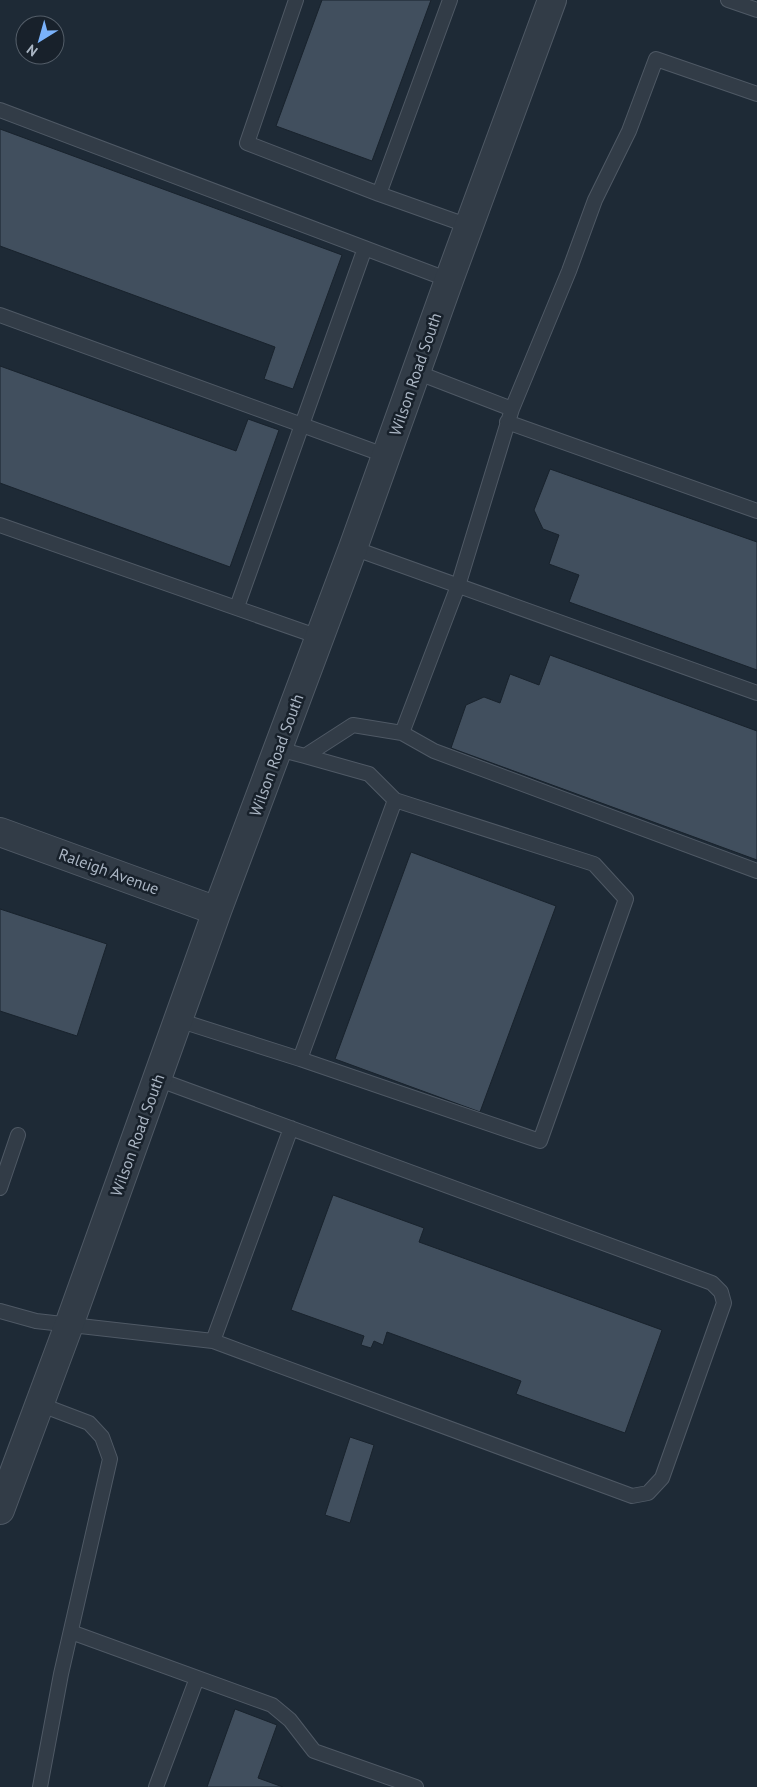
<svg xmlns="http://www.w3.org/2000/svg" width="757" height="1787" font-family="'PT Sans',sans-serif">
<style>
.building{fill:#414f5e;stroke:#19232d}
.lines{fill:none;stroke-linecap:round;stroke-linejoin:round}
.service-casing{stroke:#4f5965;stroke-width:16}
.tertiary-casing{stroke:#4f5965;stroke-width:30}
.service{stroke:#323c47;stroke-width:14}
.tertiary{stroke:#323c47;stroke-width:28}
.labels{text-anchor:middle;stroke-width:5;stroke-linejoin:round;paint-order:stroke}
.street-label{font-size:16px;fill:#abb6c4;stroke:#18212b}
</style>
<rect width="100%" height="100%" fill="#1e2a36"/>
<path class="building" d="M 322,0 L 431,0 L 372,161 L 276,126 Z
M 0,129 L 342,255 L 293,389 L 264,379 L 275,347 L 0,246 Z
M 0,366 L 236,451 L 248,419 L 279,430 L 230,567 L 0,483 Z
M 550,469 L 757,542 L 757,670 L 569,602 L 579,575 L 549,564 L 559,535 L 543,529 L 534,510 Z
M 550,655 L 757,731 L 757,860 L 451,748 L 466,705 L 484,697 L 500,703 L 510,674 L 539,685 Z
M 411,852 L 556,906 L 480,1112 L 335,1059 Z
M 0,909 L 107,944 L 77,1036 L 0,1011 Z
M 333,1195 L 424,1228 L 419,1242 L 662,1330 L 625,1433 L 516,1394 L 521,1381 L 387,1332 L 383,1345 L 374,1341 L 371,1348 L 361,1345 L 364,1336 L 291,1310 Z
M 350,1437 L 374,1445 L 350,1523 L 325,1515 Z
M 235,1709 L 277,1725 L 258,1778 L 283,1787 L 207,1787 Z"/>
<g class="lines">
<g class="service-casing">
<path id="service" d="M 296,0 L 247,143 L 379,194 L 469,226
M 728,0 L 757,10
M 0,110 L 449,280
M 379,194 L 450,0
M 0,315 L 387,456
M 512,409 L 569,271 L 595,200 L 629,131 L 656,59 L 757,94
M 507,422 L 757,511
M 0,525 L 319,637
M 353,548 L 757,693
M 237,607 L 365,248
M 402,733 L 434,751 L 757,871
M 278,749 L 305,756 L 353,725 L 402,733 L 458,586 L 512,409 L 416,372
M 178,1020 L 300,1059 L 395,800 L 369,774 L 305,756
M 300,1059 L 540,1141 L 626,899 L 594,864 L 395,800
M 0,1188 L 18,1135
M 0,1311 L 36,1321 L 213,1341 L 632,1496 L 648,1493 L 662,1478 L 724,1303 L 721,1292 L 712,1283 L 157,1079
M 213,1341 L 291,1128
M 39,1404 L 89,1423 L 102,1437 L 110,1459 L 61,1674 L 40,1787
M 71,1632 L 272,1705 L 290,1720 L 314,1751 L 416,1787
M 156,1787 L 197,1678"/>
</g>
<g class="tertiary-casing">
<path id="tertiary" d="M 0,832 L 217,911
M 0,1510 L 69,1325 L 217,911 L 353,548 L 449,280 L 552,0"/>
</g>
<use href="#service" class="service"/>
<use href="#tertiary" class="tertiary"/>
</g>
<g class="labels">
<g class="street-label">
<text transform="translate(415 374) rotate(-71)" y="6">Wilson Road South</text>
<text transform="translate(276 755) rotate(-70)" y="6">Wilson Road South</text>
<text transform="translate(109 871) rotate(20)" y="6">Raleigh Avenue</text>
<text transform="translate(137 1135) rotate(-70)" y="6">Wilson Road South</text>
</g>
</g>
<g transform="translate(40 40) rotate(217)"><circle r="24" fill="#18212b" stroke="#535d68"/>
<path d="M0-4L9 19L0 12L-9 19Z" fill="#7ab2fb"/>
<text y="-8" font-size="14" font-weight="bold" text-anchor="middle" fill="#abb6c4">N</text>
</g>
</svg>
